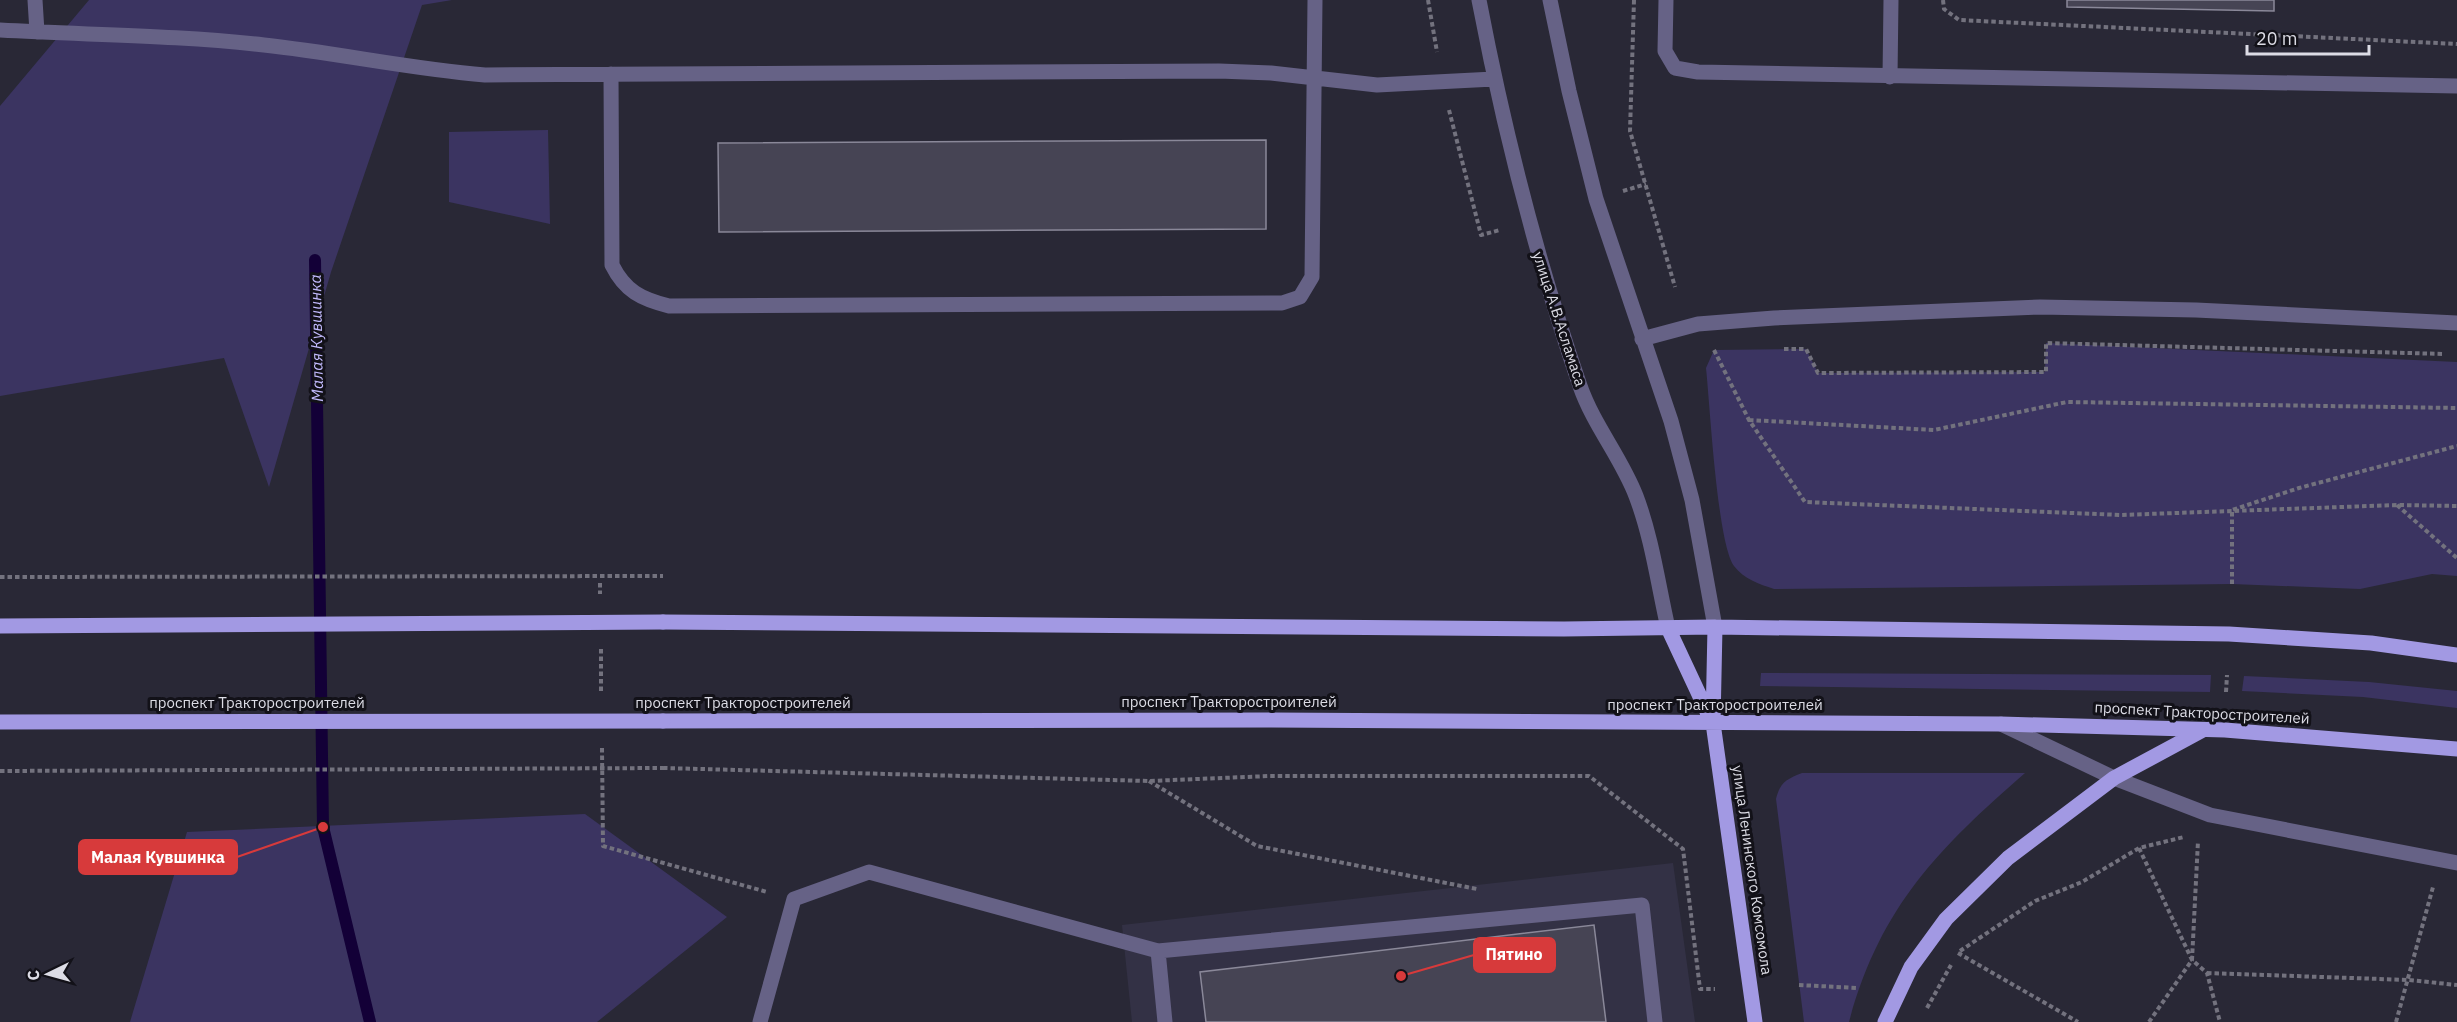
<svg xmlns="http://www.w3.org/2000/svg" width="2457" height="1022" font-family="'IBM Plex Sans',sans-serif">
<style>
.built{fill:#333145}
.green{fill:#3b3461}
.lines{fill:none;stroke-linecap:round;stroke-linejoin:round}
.stream{stroke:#130037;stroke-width:12}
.building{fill:#464454;stroke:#8a8899;stroke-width:1.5}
.path{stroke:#73727e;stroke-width:4;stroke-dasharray:4.5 3;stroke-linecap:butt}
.minor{stroke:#666286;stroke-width:15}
.major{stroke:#a299e3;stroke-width:15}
.path-bridge{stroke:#73727e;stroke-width:4;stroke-dasharray:4.5 3;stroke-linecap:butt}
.major-bridge{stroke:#a299e3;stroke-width:15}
.labels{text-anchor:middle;stroke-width:6;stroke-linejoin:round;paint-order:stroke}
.street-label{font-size:15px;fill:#dcdce5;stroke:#121118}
.water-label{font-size:16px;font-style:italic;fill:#c2bafd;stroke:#121118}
.leader{fill:none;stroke:#d73a3b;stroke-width:2}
.callout-dot{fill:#d73a3b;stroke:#121118;stroke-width:2}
.callout{fill:#d73a3b;stroke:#d73a3b;stroke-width:2}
.callout-label{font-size:16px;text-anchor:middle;font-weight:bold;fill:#fff}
</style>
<rect width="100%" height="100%" fill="#292836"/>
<path class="built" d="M 1673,863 L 1695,1022 L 1132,1022 L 1122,925 Z"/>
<path class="green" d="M 89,0 L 452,0 L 422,5 L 331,272 L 269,487 L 224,358 L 0,396 L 0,106 Z
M 548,130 L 550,224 L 449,202 L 449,132 Z
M 2046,343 L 2457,362 L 2457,576 L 2432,574 L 2360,589 L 2232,584 L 1774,589 C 1759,584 1744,579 1734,566 C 1717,542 1710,405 1706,368 L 1714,350 L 1806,349 L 1818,373 L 2045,372 Z
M 1761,673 L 2211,675 L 2210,692 L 1760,686 Z
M 2244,676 L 2369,682 L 2457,691 L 2457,708 L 2363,697 L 2242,691 Z
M 1802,773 L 2025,773 C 1938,849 1880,907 1849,1022 L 1804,1022 L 1776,799 C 1780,782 1787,779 1802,773 Z
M 585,814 L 727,917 L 597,1022 L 130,1022 L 187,832 Z"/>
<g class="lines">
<path class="stream" d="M 315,260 L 323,827 L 370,1022"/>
</g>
<path class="building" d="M 2067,0 L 2274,0 L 2274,11 L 2067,7 Z
M 1266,140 L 1266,229 L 719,232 L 718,143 Z
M 1594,925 L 1606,1022 L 1206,1022 L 1200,972 Z"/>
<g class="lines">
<path class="path" d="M 1428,0 L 1437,52
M 1634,0 L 1630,131 L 1675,287
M 1943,0 L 1944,9 L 1959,20 L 2457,44
M 1449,110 L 1481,235 L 1500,230
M 1623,191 L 1646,184
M 1784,349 L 1806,349 L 1818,373 L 2046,372 L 2046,343 L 2444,354
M 1714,350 L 1749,420 L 1805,502 L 2121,515 L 2397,505 L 2457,506
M 1749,420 L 1934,430 L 2067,402 L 2457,408
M 2397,505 L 2457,558
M 0,577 L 663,576
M 600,583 L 600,594
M 2232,584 L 2232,510 L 2299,488 L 2457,446
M 601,649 L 601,693
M 2226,692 L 2227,675
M 602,748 L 603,846 L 767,892
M 663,768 L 1149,781 L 1270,776 L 1589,776 L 1683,849 L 1700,989 L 1715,989
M 1149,781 L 1257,846 L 1477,889
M 2139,848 L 2192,960 L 2207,973 L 2220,1022
M 1960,951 L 2035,901 L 2082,882 L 2139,848 L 2184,837
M 1958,953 L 2078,1022
M 2207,973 L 2409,980 L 2457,985
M 1799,985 L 1858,988
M 1927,1008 L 1951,965
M 2149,1022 L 2192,960 L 2198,841
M 2396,1022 L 2433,887"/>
<path class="minor" d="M 35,0 L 37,32
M 1479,0 C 1504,131 1537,260 1580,386 C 1594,426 1621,457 1636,496 C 1652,538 1658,584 1668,628
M 1550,0 L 1569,91 L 1596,199 L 1671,421 L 1692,500 L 1715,627
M 1666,0 L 1665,51 L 1675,68 L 1698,72 L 2457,86
M 0,30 C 88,35 176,35 264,45 C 338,53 411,69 485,75 L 1219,71 L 1271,73 L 1377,85 L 1494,79
M 611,74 L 612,265 C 625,291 641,299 669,306 L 1282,303 L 1300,297 L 1312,277 L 1315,0
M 1890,77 L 1891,0
M 1642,339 L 1698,324 L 1774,318 L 2040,307 L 2196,310 L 2457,323
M 2001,724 L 2114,778 L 2210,815 L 2457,863
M 1158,951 L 1642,905 L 1655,1022
M 760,1022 L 794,899 L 869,872 L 1158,951 L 1165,1022"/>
<path class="major" d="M 663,622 L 1564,629 L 1715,627 L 2229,634 L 2371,643 L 2457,655
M 1715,627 L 1713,723 L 1755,1022
M 1668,628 L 1711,720
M 663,721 L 1271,720 L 2001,724 L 2225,730 L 2457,749
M 1885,1022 L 1911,967 L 1946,919 L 2008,858 L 2114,778 L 2203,730"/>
<path class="path-bridge" d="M 0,771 L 663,768"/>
<path class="major-bridge" d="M 0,626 L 663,622
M 0,722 L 663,721"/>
</g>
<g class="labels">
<g class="street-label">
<text transform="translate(1559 319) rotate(72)" y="5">улица А.В.Асламаса</text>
<text x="1229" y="707">проспект Тракторостроителей</text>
<text x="257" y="708">проспект Тракторостроителей</text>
<text x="743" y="708">проспект Тракторостроителей</text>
<text x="1715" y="710">проспект Тракторостроителей</text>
<text transform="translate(2202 713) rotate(3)" y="5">проспект Тракторостроителей</text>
<text transform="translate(1752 870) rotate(82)" y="5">улица Ленинского Комсомола</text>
</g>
<g class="water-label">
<text transform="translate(316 338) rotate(-91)" y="6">Малая Кувшинка</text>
</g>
</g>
<path class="leader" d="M323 827L237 857M1401 976L1474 955"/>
<g class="callout-dot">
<circle cx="323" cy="827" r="6"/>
<circle cx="1401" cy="976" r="6"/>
</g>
<g class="callout">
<rect x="79" y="840" width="158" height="34" rx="6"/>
<rect x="1474" y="938" width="81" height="34" rx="6"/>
</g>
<g class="callout-label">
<text x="158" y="863">Малая Кувшинка</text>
<text x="1514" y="960">Пятино</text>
</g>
<g transform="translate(48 974) rotate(265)" stroke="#121118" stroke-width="4.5" paint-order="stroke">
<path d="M0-4.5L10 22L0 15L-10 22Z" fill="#dcdce5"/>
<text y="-9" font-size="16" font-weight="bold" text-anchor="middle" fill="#dcdce5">С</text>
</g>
<path d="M2247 45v9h122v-9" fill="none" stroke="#dcdce5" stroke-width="3"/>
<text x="2256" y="45" font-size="18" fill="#dcdce5" stroke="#121118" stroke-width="4.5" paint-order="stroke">20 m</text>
</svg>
